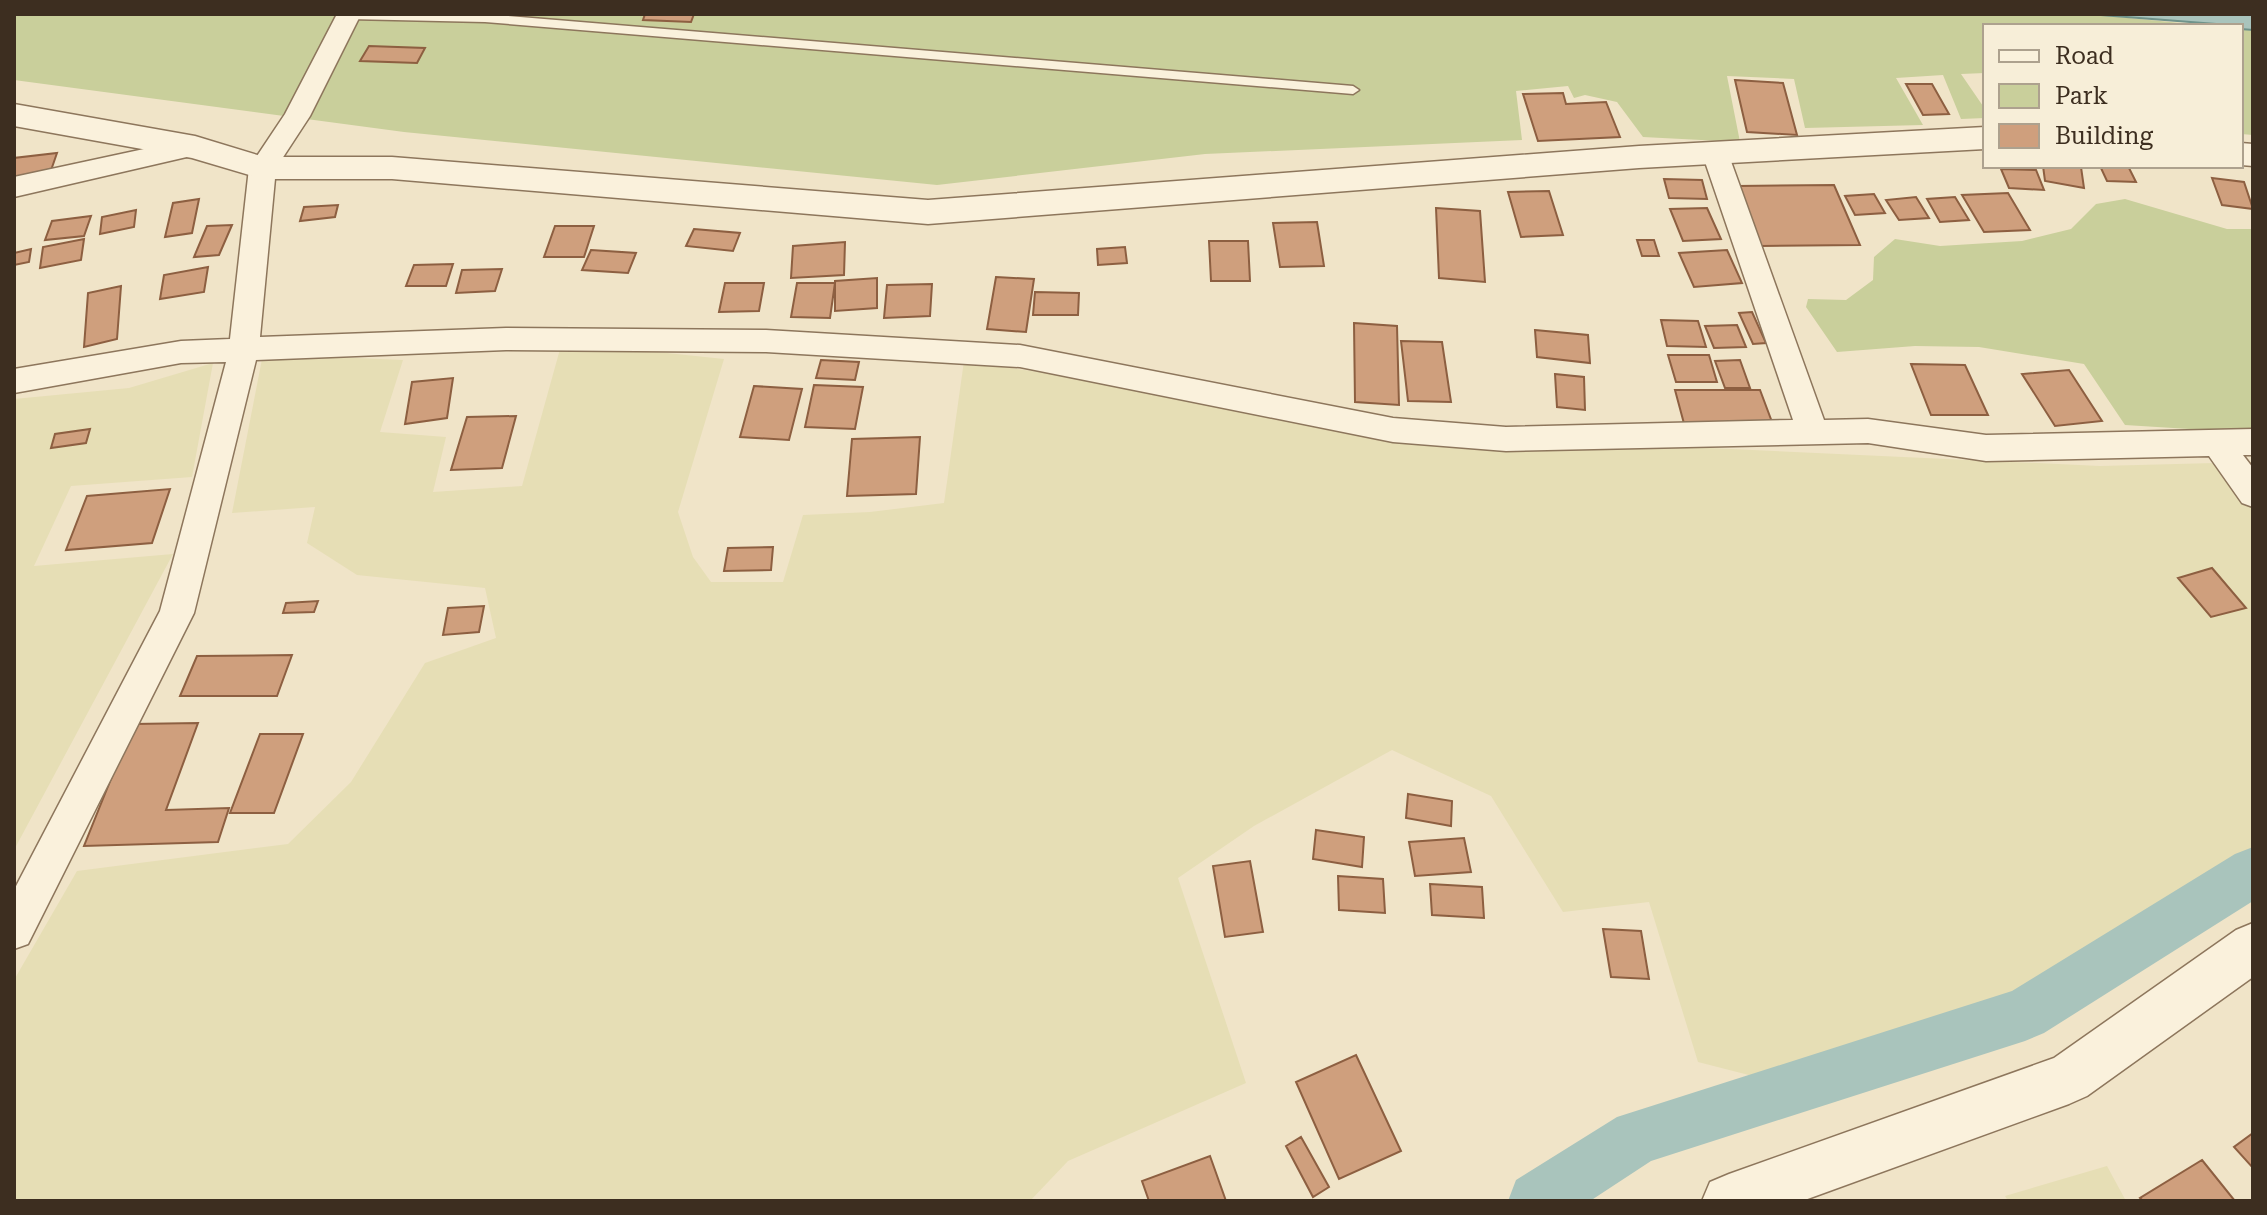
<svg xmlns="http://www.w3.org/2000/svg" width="2267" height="1215" font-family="'Roboto Serif',serif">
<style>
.farmland{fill:#e6deb5}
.green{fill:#c9cf9b}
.water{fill:#a9c4bc;stroke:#6f938a;stroke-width:2}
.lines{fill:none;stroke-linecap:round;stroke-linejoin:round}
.canal{fill:#a9c4bc;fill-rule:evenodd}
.building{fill:#cf9f7d;stroke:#8d5f41;stroke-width:2}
.service-casing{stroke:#8d765c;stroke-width:3}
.minor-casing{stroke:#8d765c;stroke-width:3}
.tertiary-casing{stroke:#8d765c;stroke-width:3}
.service{fill:#faf1dc;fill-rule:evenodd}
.minor{fill:#faf1dc;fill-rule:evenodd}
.tertiary{fill:#faf1dc;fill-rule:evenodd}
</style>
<rect width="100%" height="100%" fill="#f0e4c8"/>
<path class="farmland" d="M 562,342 L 724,359 L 678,512 L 693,557 L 711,582 L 783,582 L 803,515 L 870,512 L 944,503 L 964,361 L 1472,437 L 2100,466 L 2253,462 L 2253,878 L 1831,1096 L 1698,1062 L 1649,902 L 1563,912 L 1491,796 L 1392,750 L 1254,826 L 1178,878 L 1246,1083 L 1068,1161 L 1030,1201 L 14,1201 L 14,980 L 77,871 L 288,844 L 351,782 L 425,663 L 496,638 L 485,588 L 357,575 L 307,543 L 315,507 L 232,513 L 263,354 L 403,360 L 380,432 L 446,437 L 433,492 L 522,486 Z
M 213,363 L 192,477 L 71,486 L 34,566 L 173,554 L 14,850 L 14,399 L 129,388 Z
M 2107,1166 L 2126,1201 L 2008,1201 L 2005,1196 Z"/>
<path class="green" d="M 14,14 L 2088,14 L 2211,26 L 1985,26 L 1985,73 L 1961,74 L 1985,109 L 1985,118 L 1961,119 L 1943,75 L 1896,78 L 1923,125 L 1805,128 L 1794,79 L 1727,76 L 1740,142 L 1643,137 L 1617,102 L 1585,95 L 1574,98 L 1568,86 L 1516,91 L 1522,140 L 1205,154 L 937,185 L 404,132 L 14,80 Z
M 2241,29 L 2253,30 L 2253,135 L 2241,134 Z
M 2125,199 L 2227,229 L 2253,229 L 2253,433 L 2125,425 L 2084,364 L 1979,347 L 1915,346 L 1837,352 L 1806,307 L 1808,299 L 1846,300 L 1873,280 L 1874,257 L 1895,239 L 1940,246 L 2022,241 L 2071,229 L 2096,204 Z"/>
<path class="water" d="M 2088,14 L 2253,14 L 2253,30 L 2241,29 L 2241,26 Z"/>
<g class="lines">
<path class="canal" d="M 2253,847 L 2253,901 L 2044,1033 L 2025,1041 L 1651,1161 L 1590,1201 L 1508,1201 L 1516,1180 L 1617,1117 L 2012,991 L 2235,854 Z"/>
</g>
<path class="building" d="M 645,14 L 694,14 L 691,22 L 643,20 Z
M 369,46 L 425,48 L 417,63 L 360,61 Z
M 1735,80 L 1783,83 L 1797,135 L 1747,132 Z
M 1906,84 L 1932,84 L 1949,114 L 1923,115 Z
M 1563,93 L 1566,104 L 1606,102 L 1620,137 L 1538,141 L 1523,94 Z
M 57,153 L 49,176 L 14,181 L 14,158 Z
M 2043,166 L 2081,167 L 2084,188 L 2045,181 Z
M 2100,166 L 2128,166 L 2136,182 L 2107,181 Z
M 2001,169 L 2036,170 L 2044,190 L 2009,188 Z
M 2212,178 L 2244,182 L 2253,209 L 2222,205 Z
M 1664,179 L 1702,180 L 1707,199 L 1669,198 Z
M 1834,185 L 1860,245 L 1761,246 L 1738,186 Z
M 1549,191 L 1563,235 L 1521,237 L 1508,192 Z
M 2008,193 L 2030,230 L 1984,232 L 1962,195 Z
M 1874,194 L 1885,213 L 1855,215 L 1845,196 Z
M 1916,197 L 1929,218 L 1899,220 L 1886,200 Z
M 1955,197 L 1969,220 L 1940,222 L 1927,199 Z
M 199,199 L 192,233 L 165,237 L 173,203 Z
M 338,205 L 335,217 L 300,221 L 304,207 Z
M 1436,208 L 1480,211 L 1485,282 L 1439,278 Z
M 1707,208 L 1721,239 L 1683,241 L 1670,209 Z
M 136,210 L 134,227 L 100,234 L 102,217 Z
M 91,216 L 84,236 L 45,240 L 52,221 Z
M 1317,222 L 1324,266 L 1280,267 L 1273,223 Z
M 232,225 L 219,255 L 194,257 L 207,226 Z
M 555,226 L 594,226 L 584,257 L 544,257 Z
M 694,229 L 740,233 L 733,251 L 686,246 Z
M 84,239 L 81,260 L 40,268 L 43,247 Z
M 1637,240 L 1654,240 L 1659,256 L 1642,256 Z
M 1209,241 L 1248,241 L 1250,281 L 1211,281 Z
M 845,242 L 844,275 L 791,278 L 793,246 Z
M 1125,247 L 1127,263 L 1098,265 L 1097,249 Z
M 31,249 L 29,262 L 14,265 L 14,253 Z
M 591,250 L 636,253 L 628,273 L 582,270 Z
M 1727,250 L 1742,283 L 1694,287 L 1679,253 Z
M 453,264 L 446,286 L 406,286 L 414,265 Z
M 208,267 L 204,292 L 160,299 L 164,275 Z
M 502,269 L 495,291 L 456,293 L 462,270 Z
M 996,277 L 1034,279 L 1026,332 L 987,329 Z
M 877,278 L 877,308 L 835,311 L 835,281 Z
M 725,283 L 764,283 L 759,311 L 719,312 Z
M 797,283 L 835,283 L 830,318 L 791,317 Z
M 932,284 L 930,316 L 884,318 L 887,285 Z
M 121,286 L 117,339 L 84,347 L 88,293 Z
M 1035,292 L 1079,293 L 1078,315 L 1033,315 Z
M 1752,312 L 1766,343 L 1753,344 L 1739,313 Z
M 1661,320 L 1698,321 L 1706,347 L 1667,346 Z
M 1354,323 L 1397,326 L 1399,405 L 1355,402 Z
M 1737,325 L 1746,347 L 1714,348 L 1705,326 Z
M 1535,330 L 1588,335 L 1590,363 L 1537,357 Z
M 1401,341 L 1442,342 L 1451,402 L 1408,401 Z
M 1668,355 L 1709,355 L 1717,382 L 1676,382 Z
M 821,360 L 859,362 L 855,380 L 816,378 Z
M 1740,360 L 1750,388 L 1725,388 L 1715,361 Z
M 1911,364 L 1965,365 L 1988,415 L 1931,415 Z
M 2069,370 L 2102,421 L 2055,426 L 2022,374 Z
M 1555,374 L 1584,377 L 1585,410 L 1557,407 Z
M 453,378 L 447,418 L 405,424 L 412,382 Z
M 814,385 L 863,387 L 855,429 L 805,427 Z
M 754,386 L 802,389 L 789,440 L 740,437 Z
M 1675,390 L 1760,390 L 1775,430 L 1686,431 Z
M 516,416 L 502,468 L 451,470 L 467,417 Z
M 90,429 L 86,443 L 51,448 L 55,434 Z
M 920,437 L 916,494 L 847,496 L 852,439 Z
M 170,489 L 152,543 L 66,550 L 87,496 Z
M 773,547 L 771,570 L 724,571 L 728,548 Z
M 2212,568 L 2246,608 L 2211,617 L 2178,578 Z
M 318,601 L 314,612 L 283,613 L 286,603 Z
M 484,606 L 479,632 L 443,635 L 448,608 Z
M 292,655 L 277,696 L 180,696 L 197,656 Z
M 198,723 L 166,810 L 229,808 L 218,842 L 84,846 L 133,724 Z
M 260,734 L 303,734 L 274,813 L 230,813 Z
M 1408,794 L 1452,801 L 1451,826 L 1406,818 Z
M 1316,830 L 1364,837 L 1362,867 L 1313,859 Z
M 1464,838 L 1471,872 L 1415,876 L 1409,842 Z
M 1250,861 L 1263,932 L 1225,937 L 1213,866 Z
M 1338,876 L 1383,879 L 1385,913 L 1339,910 Z
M 1430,884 L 1482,887 L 1484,918 L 1432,915 Z
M 1603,929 L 1641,931 L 1649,979 L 1611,977 Z
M 1356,1055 L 1401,1151 L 1339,1179 L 1296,1082 Z
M 2253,1133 L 2253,1168 L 2234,1147 Z
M 1301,1137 L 1329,1187 L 1313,1197 L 1286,1146 Z
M 1210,1156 L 1226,1201 L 1149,1201 L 1142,1181 Z
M 2202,1160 L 2235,1201 L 2143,1201 L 2140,1198 Z"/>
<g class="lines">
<g class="service-casing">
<path id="service" d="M 485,14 L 1353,86 L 1359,90 L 1353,94 L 485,22 L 349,19 L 343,15 Z"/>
</g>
<g class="minor-casing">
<path id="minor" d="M 337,14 L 361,14 L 310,116 L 276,168 L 260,337 L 506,328 L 766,330 L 1020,345 L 1393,418 L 1506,427 L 1793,420 L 1702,153 L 1706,147 L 1724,147 L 1728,153 L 1824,420 L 1868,419 L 1986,435 L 2253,429 L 2253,455 L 2243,455 L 2253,468 L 2253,507 L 2242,503 L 2209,456 L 1986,461 L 1868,443 L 1506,451 L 1393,442 L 1020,367 L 766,352 L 506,350 L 256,360 L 194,613 L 28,944 L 14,949 L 14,890 L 160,611 L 226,362 L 181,363 L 14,393 L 14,369 L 181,341 L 230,339 L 249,168 L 285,114 Z
M 195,138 L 204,141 L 208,147 L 204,153 L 14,197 L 14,177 Z"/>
</g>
<g class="tertiary-casing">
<path id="tertiary" d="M 14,104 L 195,136 L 264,157 L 392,157 L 928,200 L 1639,146 L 1985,127 L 1985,149 L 1639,168 L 928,224 L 392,179 L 263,179 L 192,158 L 14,126 Z
M 2241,143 L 2253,144 L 2253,166 L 2241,165 Z
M 2253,923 L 2253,977 L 2087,1096 L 2069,1104 L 1802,1201 L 1702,1201 L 1710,1182 L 1729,1174 L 2054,1058 L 2236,930 Z"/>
</g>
<use href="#service" class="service"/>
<use href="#minor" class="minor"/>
<use href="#tertiary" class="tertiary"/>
</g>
<rect width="2267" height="1215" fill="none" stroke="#3d2e20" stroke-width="32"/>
<rect x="1983" y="24" width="260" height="144" fill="#f7eed8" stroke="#ada18e" stroke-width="2"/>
<rect x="1999" y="50" width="40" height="12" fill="#faf1dc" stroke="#ada18e" stroke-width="2"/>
<text x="2055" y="64" font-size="24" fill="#3d2e20">Road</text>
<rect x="1999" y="84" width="40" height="24" fill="#c9cf9b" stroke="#ada18e" stroke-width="2"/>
<text x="2055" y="104" font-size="24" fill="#3d2e20">Park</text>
<rect x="1999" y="124" width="40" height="24" fill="#cf9f7d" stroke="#ada18e" stroke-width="2"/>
<text x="2055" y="144" font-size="24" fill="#3d2e20">Building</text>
</svg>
